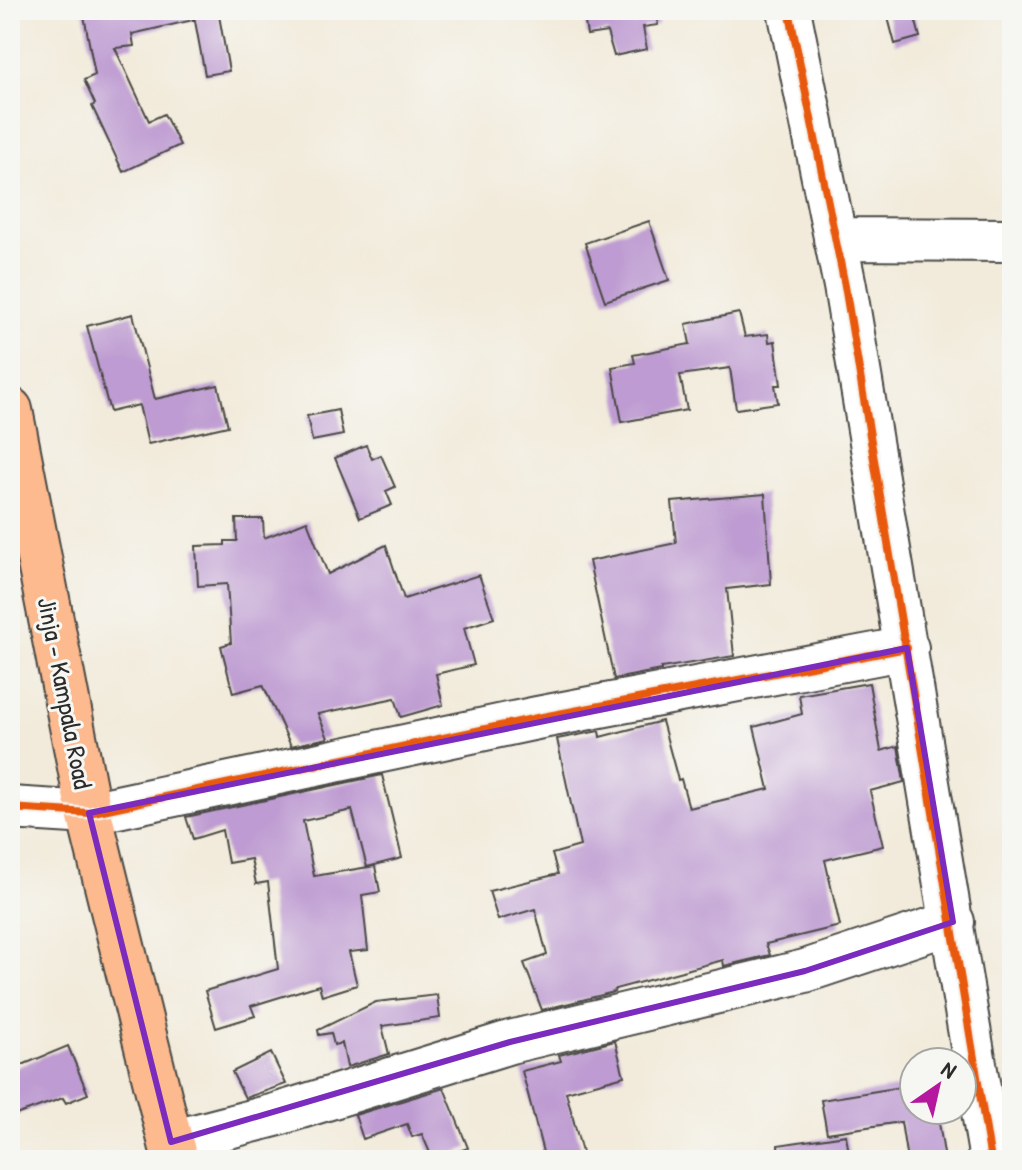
<svg xmlns="http://www.w3.org/2000/svg" width="1022" height="1170" font-family="'Patrick Hand',sans-serif">
<style>
.building{fill:#be9bd2}
.lines{fill:none;stroke-linecap:round;stroke-linejoin:round}
.minor-casing{stroke:#494845;stroke-width:46}
.highway-casing{stroke:#494845;stroke-width:48}
.minor{stroke:#fff;stroke-width:42}
.highway{stroke:#fcba8e;stroke-width:44}
.cycleway-casing{stroke:#f6f6f2;stroke-width:13}
.cycleway{stroke:#e8590c;stroke-width:8}
.marked{fill:none;stroke:#7b2cbf;stroke-width:6;stroke-linejoin:round}
.labels{text-anchor:middle;stroke-width:6;stroke-linejoin:round;paint-order:stroke}
.street-label{font-size:26px;fill:#2b2b2b;stroke:#f6f6f2}
</style>
<rect width="100%" height="100%" fill="#f6f6f2"/>
<filter id="ink" filterUnits="userSpaceOnUse"><feTurbulence type="fractalNoise" baseFrequency=".0125" numOctaves="2"/><feDisplacementMap in="SourceGraphic" scale="16" xChannelSelector="R" yChannelSelector="G"/><feConvolveMatrix kernelMatrix="1 2 1 2 8 2 1 2 1" color-interpolation-filters="sRGB"/></filter>
<filter id="wash" filterUnits="userSpaceOnUse"><feTurbulence type="fractalNoise" baseFrequency=".006" numOctaves="4" result="noise"/><feDisplacementMap in="SourceGraphic" scale="32" xChannelSelector="R" yChannelSelector="G"/><feGaussianBlur stdDeviation="1.8" result="paint"/><feColorMatrix in="noise" values="0 0 0 0 0 0 0 0 0 0 0 0 0 0 0 0 0 1.4 0 .05"/><feComposite in="paint" operator="in"/></filter>
<g filter="url(#wash)">
<rect width="100%" height="100%" fill="#f2ebdb"/>
<g id="blocks">
<path class="building" d="M 83,10 L 192,10 L 193,20 L 132,34 L 134,46 L 115,48 L 149,121 L 164,114 L 180,145 L 123,172 L 92,106 L 95,104 L 84,80 L 95,75 Z
M 193,10 L 218,10 L 229,71 L 205,75 Z
M 583,10 L 657,10 L 658,25 L 643,27 L 647,49 L 614,56 L 607,32 L 587,35 Z
M 886,10 L 913,10 L 920,37 L 895,44 Z
M 649,221 L 669,280 L 605,301 L 585,243 Z
M 739,313 L 745,337 L 768,334 L 769,342 L 775,341 L 781,385 L 775,385 L 778,403 L 736,409 L 730,368 L 680,375 L 687,410 L 622,422 L 612,367 L 635,363 L 633,355 L 690,344 L 686,324 Z
M 133,314 L 155,399 L 218,385 L 228,426 L 148,444 L 139,405 L 110,412 L 87,326 Z
M 338,410 L 343,435 L 312,441 L 307,416 Z
M 366,445 L 372,459 L 381,455 L 395,487 L 386,491 L 392,505 L 360,518 L 335,458 Z
M 765,494 L 771,584 L 727,589 L 734,656 L 661,668 L 661,670 L 614,679 L 589,561 L 676,543 L 672,502 Z
M 236,519 L 263,519 L 264,538 L 307,521 L 328,574 L 386,545 L 404,599 L 479,575 L 494,618 L 464,628 L 474,665 L 436,674 L 443,705 L 401,717 L 395,698 L 318,714 L 328,738 L 291,746 L 263,685 L 233,693 L 221,646 L 231,643 L 227,584 L 198,586 L 196,546 L 225,545 L 225,541 L 237,541 Z
M 869,683 L 881,751 L 898,746 L 904,782 L 870,791 L 883,846 L 825,860 L 840,926 L 766,944 L 770,955 L 724,966 L 723,960 L 615,989 L 614,992 L 542,1010 L 524,963 L 547,955 L 535,909 L 498,920 L 489,891 L 558,874 L 552,854 L 580,846 L 557,739 L 599,731 L 600,737 L 662,721 L 678,780 L 681,779 L 689,808 L 769,789 L 754,727 L 802,714 L 799,695 Z
M 382,775 L 402,858 L 367,867 L 352,810 L 303,821 L 314,876 L 375,866 L 380,892 L 362,895 L 368,950 L 349,952 L 357,985 L 322,996 L 319,985 L 251,1006 L 255,1016 L 216,1028 L 205,991 L 278,969 L 268,882 L 256,884 L 251,859 L 228,863 L 222,830 L 193,839 L 186,817 Z
M 437,995 L 440,1018 L 382,1026 L 389,1054 L 347,1067 L 342,1043 L 334,1045 L 331,1033 L 319,1035 L 318,1030 L 376,1002 Z
M 615,1041 L 624,1076 L 566,1092 L 584,1160 L 545,1160 L 522,1071 L 561,1061 L 559,1055 Z
M 68,1046 L 88,1094 L 66,1103 L 63,1098 L 10,1117 L 10,1070 Z
M 271,1053 L 286,1084 L 245,1098 L 232,1072 Z
M 914,1085 L 914,1110 L 937,1110 L 945,1160 L 907,1160 L 901,1122 L 827,1133 L 821,1100 Z
M 444,1088 L 468,1148 L 433,1160 L 422,1134 L 412,1137 L 407,1124 L 363,1139 L 355,1115 Z
M 846,1135 L 850,1160 L 779,1160 L 778,1145 Z"/>
</g>
</g>
<g filter="url(#ink)">
<use href="#blocks" fill-opacity="0" stroke="#494845" stroke-width="2"/>
<g class="lines">
<g class="minor-casing">
<path id="minor" d="M 789,10 L 845,286 L 991,1160
M 835,239 L 1012,240
M 10,808 L 89,813 L 537,718 L 907,648
M 171,1142 L 275,1115 L 510,1042 L 805,971 L 953,922"/>
</g>
<g class="highway-casing">
<path id="highway" d="M 10,410 L 89,813 L 175,1160"/>
</g>
<use href="#minor" class="minor"/>
<use href="#highway" class="highway"/>
<g class="cycleway-casing">
<path id="cycleway" d="M 789,10 L 845,286 L 991,1160
M 10,808 L 89,813 L 537,718 L 907,648"/>
</g>
<use href="#cycleway" class="cycleway"/>
</g>
</g>
<path class="marked" d="M 907,648 L 953,922 L 805,971 L 510,1042 L 171,1142 L 89,813 Z"/>
<g class="labels">
<g class="street-label">
<text transform="translate(65 693) rotate(79)" y="9">Jinja - Kampala Road</text>
</g>
</g>
<rect width="1022" height="1170" fill="none" stroke="#f6f6f2" stroke-width="40"/>
<g transform="translate(938 1086) rotate(34)"><circle r="38" fill="#f6f6f2" stroke="#a5a5a2" stroke-width="2"/>
<path d="M0-6L14 30L0 20L-14 30Z" fill="#b5179e"/>
<text y="-12" font-size="22" font-weight="bold" text-anchor="middle" fill="#2b2b2b">N</text>
</g>
</svg>
